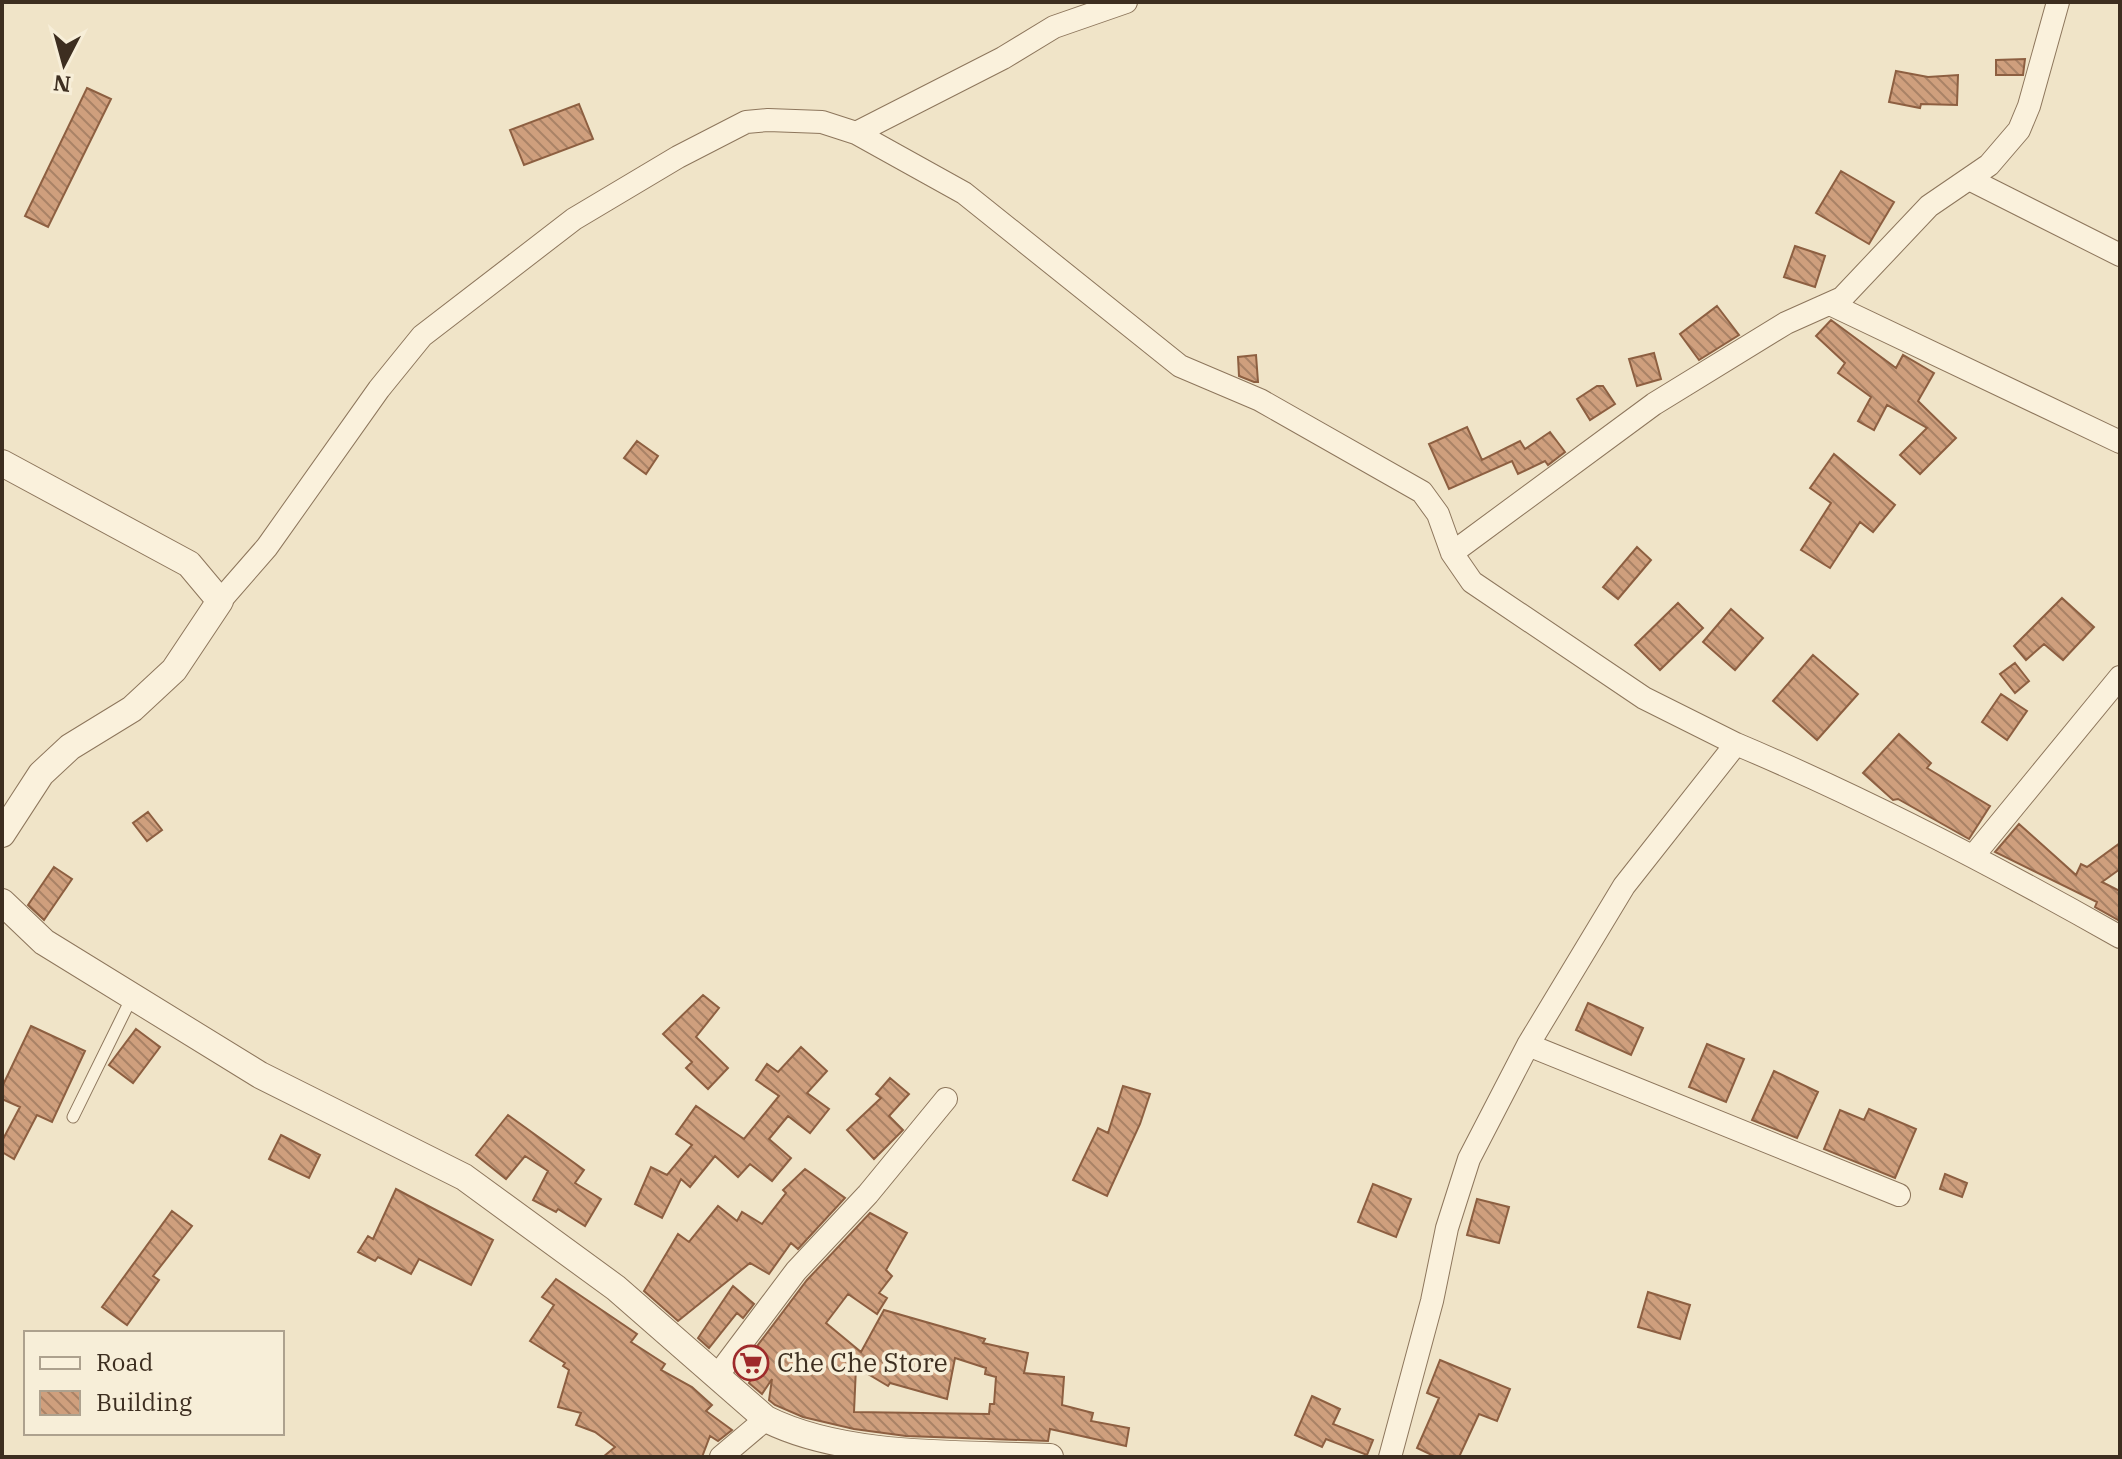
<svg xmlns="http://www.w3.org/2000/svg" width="2122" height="1459" font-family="'IBM Plex Serif',serif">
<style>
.building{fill:url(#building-back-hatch);stroke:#8d5f41;stroke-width:2;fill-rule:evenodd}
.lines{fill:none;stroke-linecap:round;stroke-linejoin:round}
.service-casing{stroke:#8d765c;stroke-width:13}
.minor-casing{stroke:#8d765c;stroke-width:24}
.tertiary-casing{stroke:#8d765c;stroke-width:28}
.service{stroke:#faf1dc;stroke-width:11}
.minor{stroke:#faf1dc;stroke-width:22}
.tertiary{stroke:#faf1dc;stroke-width:26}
.labels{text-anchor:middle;stroke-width:7;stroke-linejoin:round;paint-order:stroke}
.poi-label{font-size:26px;fill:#3d2e20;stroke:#f7eed8;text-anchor:start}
</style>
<defs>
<pattern id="building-back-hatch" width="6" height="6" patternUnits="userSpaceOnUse" patternTransform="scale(2)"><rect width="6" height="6" fill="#cf9f7d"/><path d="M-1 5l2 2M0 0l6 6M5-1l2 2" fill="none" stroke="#a98266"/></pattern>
</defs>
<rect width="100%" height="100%" fill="#f0e4c8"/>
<path class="building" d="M 2025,59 L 2023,75 L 1996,75 L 1996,60 Z
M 1896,71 L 1928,77 L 1958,75 L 1957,105 L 1921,104 L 1920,108 L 1889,102 Z
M 87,88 L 111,99 L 48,227 L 25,216 Z
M 579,104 L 593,139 L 524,165 L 510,130 Z
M 1841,171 L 1894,202 L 1869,244 L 1816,213 Z
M 1795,246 L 1825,256 L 1815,287 L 1784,277 Z
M 1717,306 L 1739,335 L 1699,360 L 1680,334 Z
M 1831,320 L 1896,368 L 1903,355 L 1934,373 L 1918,401 L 1956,438 L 1920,474 L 1900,455 L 1927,428 L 1887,405 L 1874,430 L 1858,421 L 1871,397 L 1838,373 L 1845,363 L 1816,336 Z
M 1654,353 L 1661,379 L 1637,386 L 1629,359 Z
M 1256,355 L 1258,382 L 1254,382 L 1239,376 L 1238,357 Z
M 1597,386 L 1603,386 L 1615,404 L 1590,420 L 1577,399 Z
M 1467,427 L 1482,460 L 1520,441 L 1525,449 L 1550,432 L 1565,452 L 1548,465 L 1545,461 L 1518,474 L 1512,461 L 1449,489 L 1429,444 Z
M 637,441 L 658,456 L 646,474 L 624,458 Z
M 1834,454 L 1895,505 L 1873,532 L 1860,522 L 1830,568 L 1801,550 L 1831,503 L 1810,488 Z
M 1637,547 L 1651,560 L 1618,599 L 1603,587 Z
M 2062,598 L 2094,627 L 2063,660 L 2044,644 L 2026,660 L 2014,646 Z
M 1678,603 L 1703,628 L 1660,670 L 1635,645 Z
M 1731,609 L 1763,638 L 1735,670 L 1703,642 Z
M 1813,655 L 1858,694 L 1817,740 L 1773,701 Z
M 2015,663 L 2029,681 L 2015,693 L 2000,674 Z
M 2001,694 L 2027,711 L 2007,740 L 1982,722 Z
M 1899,734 L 1931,763 L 1927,768 L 1990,806 L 1969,839 L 1898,799 L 1893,800 L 1863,773 Z
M 148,812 L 162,830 L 147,841 L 133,823 Z
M 2019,824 L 2076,875 L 2081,864 L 2087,867 L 2120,843 L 2120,869 L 2102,882 L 2120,891 L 2120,921 L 2095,907 L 2097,902 L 1995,852 Z
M 54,867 L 72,879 L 44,920 L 28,905 Z
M 703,995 L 719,1008 L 696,1037 L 728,1068 L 708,1089 L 686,1068 L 692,1062 L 663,1034 Z
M 1588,1003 L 1643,1028 L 1631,1055 L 1576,1030 Z
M 31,1026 L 85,1051 L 52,1122 L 37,1115 L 14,1159 L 2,1152 L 2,1141 L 20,1107 L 2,1099 L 2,1087 Z
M 136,1029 L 160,1047 L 133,1083 L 109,1065 Z
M 1707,1044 L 1744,1059 L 1726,1102 L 1689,1087 Z
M 801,1047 L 827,1071 L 807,1093 L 829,1109 L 810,1133 L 788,1116 L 769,1139 L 791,1158 L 772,1181 L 750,1164 L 738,1177 L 715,1156 L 690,1187 L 681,1179 L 662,1218 L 635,1204 L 651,1167 L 667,1175 L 692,1145 L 676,1134 L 696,1106 L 744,1139 L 779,1096 L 756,1080 L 767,1064 L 778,1072 Z
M 1774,1071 L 1818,1092 L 1797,1138 L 1752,1120 Z
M 890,1078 L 909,1094 L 889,1116 L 903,1130 L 874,1159 L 847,1130 L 881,1098 L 876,1094 Z
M 1123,1086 L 1150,1094 L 1140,1124 L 1107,1196 L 1073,1180 L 1098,1128 L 1108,1133 Z
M 1869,1109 L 1916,1129 L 1895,1178 L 1824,1149 L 1840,1110 L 1864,1120 Z
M 508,1115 L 584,1170 L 575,1183 L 601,1199 L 585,1226 L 558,1209 L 556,1212 L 533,1200 L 548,1171 L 525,1156 L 506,1179 L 476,1155 Z
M 281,1135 L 320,1155 L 309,1178 L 269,1159 Z
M 805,1169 L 845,1198 L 798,1249 L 791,1243 L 769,1274 L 750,1263 L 678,1321 L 644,1291 L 678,1234 L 689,1242 L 718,1206 L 737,1221 L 742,1212 L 762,1224 L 786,1193 L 783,1190 Z
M 1945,1174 L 1967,1183 L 1962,1197 L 1940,1189 Z
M 1373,1184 L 1411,1199 L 1396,1237 L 1358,1222 Z
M 396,1189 L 493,1240 L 471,1285 L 419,1259 L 411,1274 L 378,1257 L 375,1261 L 358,1252 L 368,1236 L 373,1239 Z
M 1477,1199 L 1509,1207 L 1499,1243 L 1467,1235 Z
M 172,1211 L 192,1226 L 153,1276 L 159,1280 L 127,1325 L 102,1307 Z
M 870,1213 L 907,1233 L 886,1270 L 892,1276 L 879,1293 L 887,1298 L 877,1314 L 848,1294 L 826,1323 L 861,1352 L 884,1310 L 985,1339 L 983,1343 L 1028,1353 L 1024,1373 L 1064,1377 L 1062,1405 L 1093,1413 L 1091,1421 L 1129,1428 L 1126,1446 L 1050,1429 L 1048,1441 L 906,1436 L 854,1429 L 803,1417 L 775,1405 L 769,1400 L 772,1379 L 762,1394 L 749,1383 L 754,1374 L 742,1366 L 807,1280 ZM 955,1358 L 986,1368 L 985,1374 L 996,1377 L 994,1404 L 990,1404 L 989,1414 L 854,1412 L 856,1367 L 888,1386 L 890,1383 L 947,1399 Z
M 556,1279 L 637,1334 L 631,1342 L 665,1364 L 661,1370 L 692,1387 L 712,1405 L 706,1411 L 732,1430 L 718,1441 L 710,1436 L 702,1457 L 603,1457 L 615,1447 L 595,1432 L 576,1425 L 581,1413 L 558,1407 L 569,1370 L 563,1366 L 565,1363 L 530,1341 L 554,1305 L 542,1297 Z
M 733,1286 L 754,1304 L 743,1318 L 737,1313 L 709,1348 L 698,1338 Z
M 1648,1292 L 1690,1305 L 1680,1339 L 1638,1327 Z
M 1440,1360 L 1510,1389 L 1497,1421 L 1479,1414 L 1459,1457 L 1436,1457 L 1417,1448 L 1439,1398 L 1427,1393 Z
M 1312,1396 L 1340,1409 L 1333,1424 L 1373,1440 L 1367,1455 L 1326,1439 L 1322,1447 L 1295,1435 Z"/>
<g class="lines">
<g class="service-casing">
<path id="service" d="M 73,1117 L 132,997"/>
</g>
<g class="minor-casing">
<path id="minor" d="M 856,133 L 1003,58 L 1054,27 L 1126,2
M 1969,179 L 2120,255
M 1832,305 L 2120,442
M 1452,553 L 1654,404 L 1786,323 L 1842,298 L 1929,206 L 1989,165 L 2019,130 L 2029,106 L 2058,2
M 220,601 L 267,547 L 379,389 L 422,336 L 574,219 L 678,157 L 746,122 L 768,120 L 822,122 L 856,133 L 964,193 L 1180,366 L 1260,400 L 1422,492 L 1438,514 L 1452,553 L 1472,582 L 1644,698 L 1736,744
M 1974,855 L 2120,677
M 1528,1045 L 1899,1195
M 717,1376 L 796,1271 L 868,1194 L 946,1099
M 721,1457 L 766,1419
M 1390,1457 L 1432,1301 L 1447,1228 L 1469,1159 L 1528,1045 L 1624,886 L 1736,744 C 1869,800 1995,866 2120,937"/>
</g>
<g class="tertiary-casing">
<path id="tertiary" d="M 2,463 L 189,564 L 220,601 L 174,670 L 132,709 L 70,747 L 41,774 L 2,834
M 2,902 L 44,942 L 260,1075 L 464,1177 L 616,1288 L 766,1419 C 846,1459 961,1453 1050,1457"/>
</g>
<use href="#service" class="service"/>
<use href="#minor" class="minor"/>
<use href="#tertiary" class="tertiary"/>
</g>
<defs>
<g id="supermarket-ring" transform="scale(1.8)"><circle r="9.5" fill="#f7eed8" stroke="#9e2a2b" stroke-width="1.5"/><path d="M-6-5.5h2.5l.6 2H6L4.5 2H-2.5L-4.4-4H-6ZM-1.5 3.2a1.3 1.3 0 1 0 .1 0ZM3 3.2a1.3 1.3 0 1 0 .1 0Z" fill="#9e2a2b"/></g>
</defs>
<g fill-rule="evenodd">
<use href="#supermarket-ring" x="751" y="1363"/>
</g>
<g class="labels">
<g class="poi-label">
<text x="777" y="1372">Che Che Store</text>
</g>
</g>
<rect width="2122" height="1459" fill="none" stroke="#3d2e20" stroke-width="8"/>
<rect x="24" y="1331" width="260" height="104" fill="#f7eed8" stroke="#ada18e" stroke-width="2"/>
<rect x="40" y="1357" width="40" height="12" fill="#faf1dc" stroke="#ada18e" stroke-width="2"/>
<text x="96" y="1371" font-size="24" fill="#3d2e20">Road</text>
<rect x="40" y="1391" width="40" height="24" fill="url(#building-back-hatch)" stroke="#ada18e" stroke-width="2"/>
<text x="96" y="1411" font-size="24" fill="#3d2e20">Building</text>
<g transform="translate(64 64) rotate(186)" stroke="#f7eed8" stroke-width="6" paint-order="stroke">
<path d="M0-6L14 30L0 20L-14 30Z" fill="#3d2e20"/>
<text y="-12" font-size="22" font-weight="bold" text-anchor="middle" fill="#3d2e20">N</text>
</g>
</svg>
